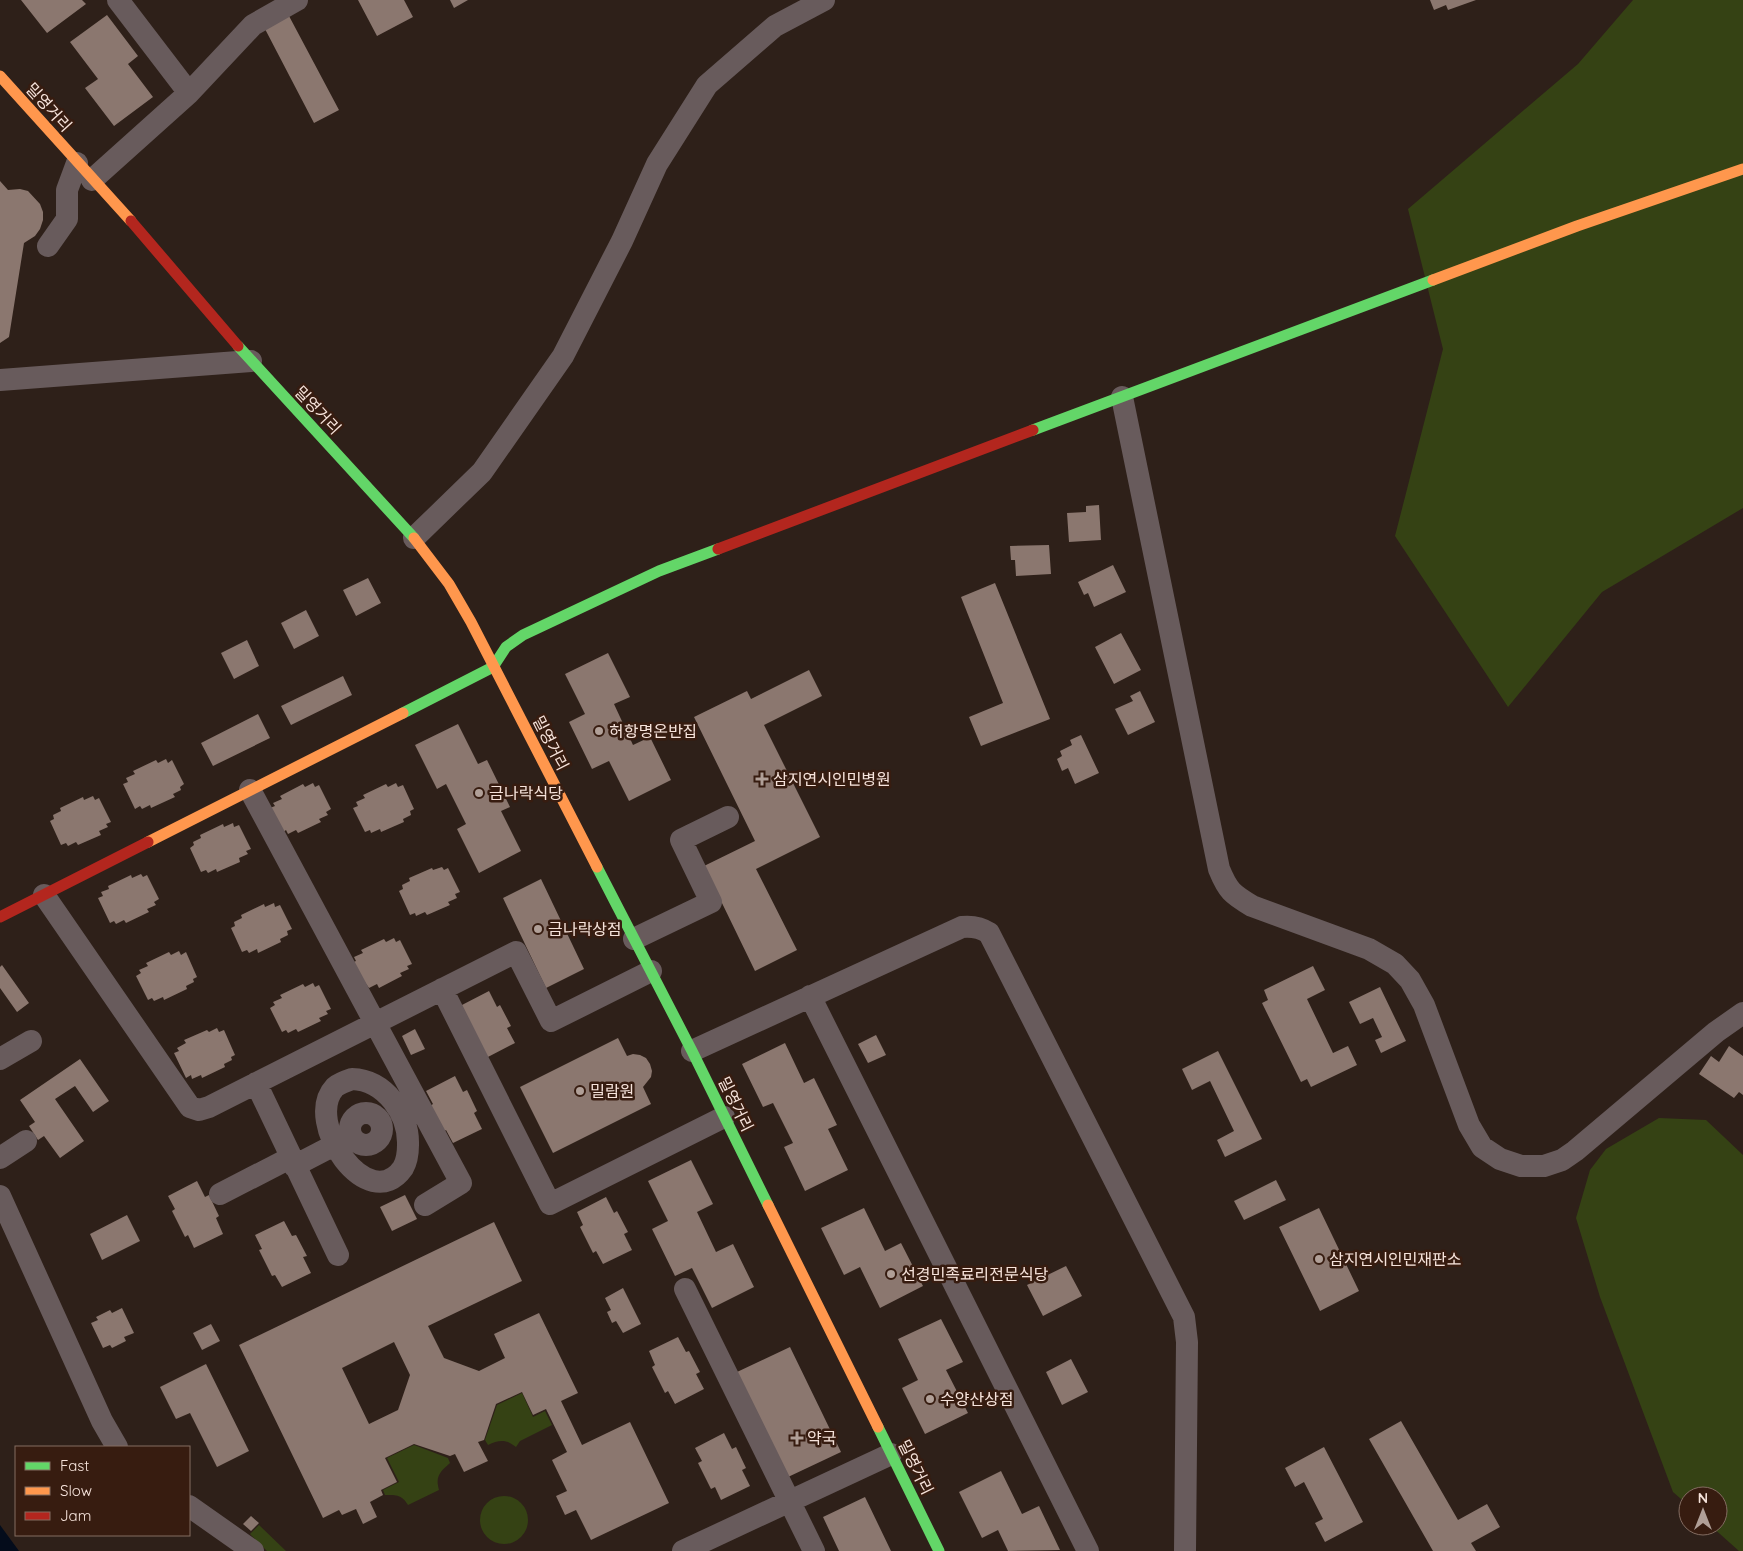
<svg xmlns="http://www.w3.org/2000/svg" width="1743" height="1551" font-family="Quicksand,'Noto Sans KR',sans-serif">
<style>
.green{fill:#354214}
.water{fill:#040c1b}
.building{fill:#8b776f;fill-rule:evenodd}
.lines{fill:none;stroke-linecap:round;stroke-linejoin:round}
.street{stroke:#685b5c;stroke-width:22}
.fast{stroke:#63d668;stroke-width:11}
.slow{stroke:#ff974d;stroke-width:11}
.jam{stroke:#b3261e;stroke-width:11}
.poi-dot{fill:#b09f97;stroke:#371c10;stroke-width:2}
.labels{text-anchor:middle;stroke-width:5;stroke-linejoin:round;paint-order:stroke}
.street-label{font-size:16px;fill:#f6e3db;stroke:#371c10}
.poi-label{font-size:16px;fill:#f6e3db;stroke:#371c10;text-anchor:start}
</style>
<rect width="100%" height="100%" fill="#2e2019"/>
<path class="green" d="M 1633,0 L 1743,0 L 1743,508 L 1602,592 L 1508,707 L 1395,536 L 1443,349 L 1408,209 L 1578,64 Z
M 1659,1118 L 1706,1120 L 1743,1155 L 1743,1551 L 1739,1551 L 1711,1526 L 1718,1526 L 1718,1496 L 1688,1496 L 1688,1505 L 1673,1492 L 1600,1297 L 1576,1218 L 1590,1170 L 1606,1149 Z
M 522,1393 L 533,1417 L 545,1411 L 552,1425 L 520,1441 L 516,1447 C 506,1439 499,1440 488,1445 L 485,1440 L 497,1405 Z
M 414,1445 L 448,1458 L 450,1463 C 440,1472 435,1476 439,1490 L 408,1505 C 402,1495 397,1495 385,1495 L 383,1490 L 399,1482 L 387,1458 Z
M480 1520a24 24 0 1 1 48 0a24 24 0 1 1-48 0Z
M 259,1525 L 286,1551 L 267,1551 L 250,1534 Z"/>
<path class="water" d="M 0,1525 L 19,1551 L 0,1551 Z"/>
<path class="building" d="M 21,0 L 82,0 L 86,4 L 47,33 Z
M 358,0 L 404,0 L 413,17 L 377,36 Z
M 450,0 L 468,0 L 454,8 Z
M 1430,0 L 1476,0 L 1448,10 L 1446,5 L 1434,10 Z
M 107,15 L 138,56 L 128,64 L 153,97 L 114,126 L 85,88 L 98,79 L 70,42 Z
M 289,16 L 339,110 L 314,123 L 265,29 Z
M 0,181 L 8,190 L 20,189 L 28,191 L 40,204 L 43,212 L 43,220 L 40,229 L 35,236 L 24,243 L 9,337 L 0,343 Z
M 1099,505 L 1101,540 L 1069,542 L 1067,513 L 1086,512 L 1086,506 Z
M 1049,545 L 1051,574 L 1016,576 L 1015,560 L 1011,560 L 1010,546 Z
M 1113,565 L 1126,592 L 1094,607 L 1088,593 L 1084,595 L 1078,582 Z
M 368,578 L 381,603 L 356,616 L 343,590 Z
M 995,583 L 1050,719 L 981,746 L 969,717 L 1003,703 L 961,597 Z
M 306,610 L 319,636 L 294,649 L 281,623 Z
M 1121,633 L 1141,670 L 1114,684 L 1095,647 Z
M 247,640 L 259,666 L 234,679 L 221,653 Z
M 608,653 L 630,697 L 614,704 L 633,745 L 650,737 L 671,780 L 629,801 L 609,761 L 592,769 L 569,722 L 585,714 L 565,674 Z
M 809,670 L 822,696 L 764,725 L 820,837 L 756,869 L 797,950 L 755,971 L 704,866 L 755,841 L 694,717 L 747,691 L 751,699 Z
M 343,676 L 352,695 L 291,725 L 281,706 Z
M 1140,691 L 1155,722 L 1128,735 L 1115,709 L 1133,701 L 1130,696 Z
M 258,714 L 270,738 L 213,766 L 201,743 Z
M 458,724 L 478,764 L 487,760 L 510,807 L 501,811 L 521,851 L 479,873 L 457,829 L 466,824 L 446,784 L 437,789 L 415,745 Z
M 1081,735 L 1099,773 L 1075,784 L 1068,768 L 1062,771 L 1057,759 L 1062,756 L 1060,751 L 1072,745 L 1070,740 Z
M 166,759 L 168,763 L 172,760 L 184,784 L 180,787 L 181,790 L 173,794 L 175,797 L 151,808 L 150,805 L 142,809 L 140,806 L 135,809 L 123,784 L 128,782 L 126,778 L 135,774 L 133,771 L 156,760 L 158,763 Z
M 313,783 L 315,787 L 319,785 L 331,809 L 326,812 L 328,815 L 319,819 L 321,822 L 298,833 L 296,830 L 288,834 L 286,830 L 282,833 L 270,808 L 275,806 L 273,803 L 282,799 L 280,796 L 303,784 L 305,787 Z
M 396,783 L 398,787 L 403,785 L 414,809 L 410,811 L 411,815 L 403,819 L 404,822 L 381,832 L 380,829 L 371,833 L 370,830 L 365,832 L 353,808 L 358,806 L 356,802 L 365,798 L 363,795 L 386,784 L 388,787 Z
M 93,796 L 95,800 L 99,798 L 111,822 L 106,824 L 108,827 L 99,831 L 101,835 L 78,845 L 76,842 L 68,846 L 66,843 L 61,845 L 50,821 L 54,819 L 53,815 L 61,811 L 60,808 L 83,797 L 84,800 Z
M 233,823 L 234,827 L 239,825 L 251,849 L 246,851 L 248,854 L 239,858 L 240,862 L 217,872 L 216,869 L 208,873 L 206,870 L 201,872 L 190,848 L 194,845 L 193,842 L 201,838 L 200,835 L 223,824 L 224,827 Z
M 442,867 L 444,870 L 448,868 L 460,892 L 455,894 L 457,898 L 448,902 L 450,905 L 427,915 L 425,912 L 416,916 L 415,913 L 410,915 L 399,891 L 403,889 L 402,885 L 410,881 L 409,878 L 432,868 L 433,870 Z
M 141,874 L 143,877 L 147,875 L 159,899 L 154,902 L 156,905 L 147,909 L 149,912 L 126,923 L 124,920 L 116,924 L 114,921 L 110,923 L 98,898 L 103,896 L 101,892 L 109,889 L 108,886 L 131,875 L 132,878 Z
M 541,879 L 584,969 L 546,988 L 503,898 Z
M 274,903 L 275,907 L 280,905 L 292,929 L 287,931 L 288,935 L 280,939 L 281,942 L 258,953 L 257,949 L 249,953 L 247,950 L 242,952 L 231,928 L 235,926 L 234,922 L 242,918 L 241,915 L 264,904 L 265,907 Z
M 394,938 L 396,942 L 400,940 L 412,964 L 407,966 L 409,969 L 400,973 L 402,976 L 379,988 L 377,984 L 369,988 L 351,963 L 356,961 L 354,957 L 363,953 L 361,950 L 384,939 L 386,942 Z
M 179,951 L 181,955 L 186,952 L 197,977 L 193,979 L 194,982 L 186,986 L 187,989 L 164,1000 L 163,997 L 154,1001 L 152,998 L 148,1000 L 136,976 L 141,973 L 139,970 L 148,966 L 146,963 L 169,952 L 171,955 Z
M 2,965 L 29,1003 L 17,1012 L 0,988 L 0,967 Z
M 1313,966 L 1325,990 L 1307,999 L 1333,1053 L 1348,1046 L 1357,1065 L 1311,1087 L 1307,1079 L 1301,1082 L 1262,1003 L 1268,1000 L 1264,990 Z
M 313,983 L 315,987 L 319,985 L 331,1009 L 326,1011 L 328,1014 L 319,1018 L 321,1021 L 298,1032 L 296,1029 L 288,1033 L 286,1030 L 282,1032 L 270,1008 L 275,1005 L 273,1002 L 282,998 L 280,995 L 303,984 L 305,987 Z
M 1380,987 L 1406,1041 L 1381,1053 L 1375,1040 L 1382,1037 L 1373,1018 L 1360,1024 L 1349,1002 Z
M 489,991 L 497,1007 L 500,1005 L 511,1026 L 507,1028 L 515,1043 L 486,1058 L 460,1006 Z
M 217,1028 L 219,1032 L 224,1030 L 235,1055 L 231,1057 L 232,1060 L 224,1064 L 225,1067 L 202,1078 L 201,1075 L 192,1079 L 191,1075 L 186,1078 L 174,1053 L 179,1051 L 177,1048 L 186,1043 L 184,1040 L 207,1030 L 209,1032 Z
M 415,1029 L 425,1049 L 411,1055 L 402,1036 Z
M 876,1035 L 886,1055 L 868,1063 L 858,1044 Z
M 618,1038 L 627,1056 L 633,1054 L 640,1055 L 646,1058 L 650,1064 L 652,1071 L 651,1077 L 643,1087 L 651,1104 L 553,1153 L 520,1087 Z
M 785,1043 L 804,1083 L 814,1078 L 837,1125 L 828,1129 L 848,1170 L 805,1191 L 784,1147 L 793,1143 L 773,1103 L 763,1107 L 742,1064 Z
M 1729,1046 L 1743,1056 L 1743,1095 L 1739,1092 L 1734,1098 L 1699,1074 L 1711,1056 L 1719,1062 Z
M 1218,1051 L 1262,1139 L 1225,1157 L 1217,1140 L 1234,1131 L 1210,1081 L 1192,1090 L 1182,1069 Z
M 80,1059 L 109,1101 L 93,1112 L 75,1086 L 55,1099 L 84,1141 L 60,1158 L 44,1136 L 38,1140 L 29,1126 L 35,1122 L 20,1100 Z
M 455,1076 L 463,1092 L 467,1090 L 477,1111 L 474,1113 L 482,1129 L 453,1143 L 446,1130 L 443,1132 L 430,1106 L 433,1104 L 426,1091 Z
M 691,1160 L 713,1204 L 697,1212 L 716,1252 L 733,1244 L 754,1287 L 712,1308 L 692,1268 L 675,1276 L 652,1229 L 668,1221 L 648,1181 Z
M 1276,1180 L 1286,1200 L 1244,1220 L 1234,1201 Z
M 197,1181 L 205,1197 L 209,1195 L 219,1216 L 216,1218 L 223,1234 L 194,1248 L 188,1235 L 185,1237 L 172,1211 L 175,1209 L 168,1196 Z
M 405,1195 L 417,1219 L 392,1231 L 380,1207 Z
M 606,1197 L 614,1213 L 617,1211 L 628,1232 L 624,1234 L 632,1250 L 603,1264 L 596,1251 L 593,1253 L 580,1227 L 583,1225 L 577,1212 Z
M 864,1208 L 885,1251 L 901,1243 L 923,1286 L 880,1308 L 860,1267 L 844,1275 L 821,1228 Z
M 1319,1208 L 1359,1291 L 1320,1311 L 1279,1227 Z
M 127,1215 L 140,1241 L 102,1260 L 90,1234 Z
M 284,1221 L 292,1236 L 296,1235 L 307,1256 L 303,1257 L 311,1273 L 282,1287 L 275,1275 L 272,1276 L 259,1250 L 262,1249 L 255,1235 Z
M 494,1222 L 522,1281 L 428,1326 L 444,1358 L 479,1371 L 505,1358 L 494,1334 L 539,1313 L 578,1393 L 561,1401 L 582,1445 L 630,1422 L 669,1503 L 591,1540 L 576,1510 L 565,1515 L 556,1496 L 567,1491 L 552,1460 L 567,1452 L 546,1409 L 533,1415 L 522,1392 L 496,1404 L 484,1440 L 478,1442 L 488,1461 L 464,1472 L 455,1454 L 450,1456 L 414,1444 L 385,1458 L 397,1482 L 381,1490 L 383,1495 L 370,1502 L 377,1517 L 363,1524 L 356,1509 L 342,1515 L 339,1510 L 323,1518 L 239,1345 ZM 394,1342 L 410,1375 L 398,1410 L 369,1424 L 342,1368 Z
M 1066,1266 L 1082,1296 L 1043,1316 L 1027,1285 Z
M 623,1288 L 641,1324 L 623,1333 L 616,1321 L 612,1323 L 607,1312 L 611,1310 L 605,1298 Z
M 122,1308 L 134,1333 L 124,1337 L 126,1341 L 112,1348 L 110,1345 L 103,1348 L 91,1323 L 98,1320 L 96,1317 L 110,1310 L 112,1313 Z
M 941,1319 L 963,1362 L 946,1370 L 968,1413 L 925,1434 L 902,1388 L 918,1380 L 898,1339 Z
M 211,1324 L 220,1341 L 202,1350 L 193,1333 Z
M 678,1337 L 686,1352 L 689,1351 L 700,1372 L 696,1374 L 704,1389 L 675,1404 L 668,1391 L 665,1393 L 652,1367 L 655,1365 L 649,1351 Z
M 790,1347 L 841,1452 L 788,1477 L 737,1372 Z
M 1071,1359 L 1088,1392 L 1062,1405 L 1046,1372 Z
M 206,1364 L 249,1451 L 217,1467 L 190,1413 L 176,1419 L 160,1387 Z
M 1401,1421 L 1458,1520 L 1487,1504 L 1500,1527 L 1471,1543 L 1476,1551 L 1433,1551 L 1369,1439 Z
M 724,1433 L 732,1449 L 736,1447 L 746,1468 L 742,1470 L 750,1486 L 721,1500 L 715,1487 L 711,1489 L 698,1463 L 702,1461 L 695,1448 Z
M 1324,1447 L 1363,1522 L 1325,1542 L 1315,1523 L 1323,1519 L 1304,1482 L 1295,1487 L 1285,1468 Z
M 1001,1471 L 1022,1514 L 1039,1506 L 1060,1550 L 1008,1551 L 998,1530 L 982,1538 L 959,1492 Z
M 865,1497 L 891,1551 L 839,1551 L 823,1517 Z
M 251,1516 L 259,1523 L 251,1531 L 243,1524 Z"/>
<g class="lines">
<path class="street" d="M 118,0 L 189,93
M 92,180 L 189,93 L 253,25 L 297,0
M 48,246 L 67,219 L 67,190 L 77,163
M 0,380 L 251,361
M 1122,397 L 1219,869 C 1228,891 1232,894 1252,906 L 1369,949 L 1395,964 L 1410,980 L 1424,1005 L 1469,1125 L 1482,1147 L 1500,1159 L 1521,1166 L 1544,1166 L 1562,1160 L 1575,1151 L 1716,1032 L 1743,1013
M 414,538 L 482,472 L 563,356 L 622,241 L 657,164 L 707,85 L 775,26 L 824,0
M 250,790 L 461,1183 L 425,1205
M 44,895 L 190,1107 L 199,1110 L 209,1107 L 516,952 L 551,1021 L 651,971
M 634,939 L 711,902 L 681,840 L 728,817
M 442,989 L 550,1204 L 724,1117
M 810,996 L 1088,1551
M 692,1051 L 962,927 C 972,926 980,927 989,933 L 1184,1317 L 1187,1342 L 1185,1551
M 0,1059 L 31,1041
M 352,1079 C 385,1080 409,1114 408,1145 C 408,1153 407,1161 403,1168 C 369,1217 302,1122 335,1087 C 340,1083 346,1081 352,1079 Z
M 256,1083 L 338,1255
M350 1129a16 16 0 1 1 32 0a16 16 0 1 1-32 0Z
M 0,1158 L 26,1141
M 294,1166 L 346,1139
M 220,1194 L 290,1158
M 0,1196 L 102,1421 L 117,1447
M 685,1289 L 814,1551
M 189,1506 L 253,1551
M 683,1551 L 891,1454"/>
<path class="fast" d="M 238,346 L 414,538
M 1033,430 L 1433,280
M 403,713 L 493,667 L 506,647 L 523,635 L 659,571 L 718,549
M 597,867 L 692,1051 L 768,1205
M 878,1427 L 939,1551"/>
<path class="slow" d="M 0,76 L 131,221
M 1433,280 L 1577,226 L 1743,169
M 414,538 L 449,584 L 471,622 L 597,867
M 148,842 L 403,713
M 768,1205 L 878,1427"/>
<path class="jam" d="M 131,221 L 238,346
M 718,549 L 1033,430
M 0,917 L 148,842"/>
</g>
<g class="poi-dot">
<circle cx="599" cy="731" r="5"/>
<path d="M759.5 771.5h5v5h5v5h-5v5h-5v-5h-5v-5h5z"/>
<circle cx="479" cy="793" r="5"/>
<circle cx="538" cy="929" r="5"/>
<circle cx="580" cy="1091" r="5"/>
<circle cx="1319" cy="1259" r="5"/>
<circle cx="891" cy="1274" r="5"/>
<circle cx="930" cy="1399" r="5"/>
<path d="M794.5 1430.5h5v5h5v5h-5v5h-5v-5h-5v-5h5z"/>
</g>
<g class="labels">
<g class="street-label">
<text transform="translate(49 107) rotate(48)" y="6">밀영거리</text>
<text transform="translate(318 410) rotate(47)" y="6">밀영거리</text>
<text transform="translate(551 743) rotate(63)" y="6">밀영거리</text>
<text transform="translate(736 1104) rotate(64)" y="6">밀영거리</text>
<text transform="translate(916 1467) rotate(64)" y="6">밀영거리</text>
</g>
<g class="poi-label">
<text x="609" y="737">허항명온반집</text>
<text x="773" y="785">삼지연시인민병원</text>
<text x="489" y="799">금나락식당</text>
<text x="548" y="935">금나락상점</text>
<text x="590" y="1097">밀람원</text>
<text x="1329" y="1265">삼지연시인민재판소</text>
<text x="901" y="1280">선경민족료리전문식당</text>
<text x="940" y="1405">수양산상점</text>
<text x="807" y="1444">약국</text>
</g>
</g>
<rect x="15" y="1446" width="175" height="90" fill="#371c10" stroke="#836c61"/>
<rect x="25" y="1462" width="25" height="8" fill="#63d668" stroke="#836c61"/>
<text x="60" y="1471" font-size="15" fill="#f6e3db">Fast</text>
<rect x="25" y="1487" width="25" height="8" fill="#ff974d" stroke="#836c61"/>
<text x="60" y="1496" font-size="15" fill="#f6e3db">Slow</text>
<rect x="25" y="1512" width="25" height="8" fill="#b3261e" stroke="#836c61"/>
<text x="60" y="1521" font-size="15" fill="#f6e3db">Jam</text>
<g transform="translate(1703 1511)"><circle r="24" fill="#371c10" stroke="#836c61"/>
<path d="M0-4L9 19L0 12L-9 19Z" fill="#b09f97"/>
<text y="-8" font-size="14" font-weight="bold" text-anchor="middle" fill="#f6e3db">N</text>
</g>
</svg>
